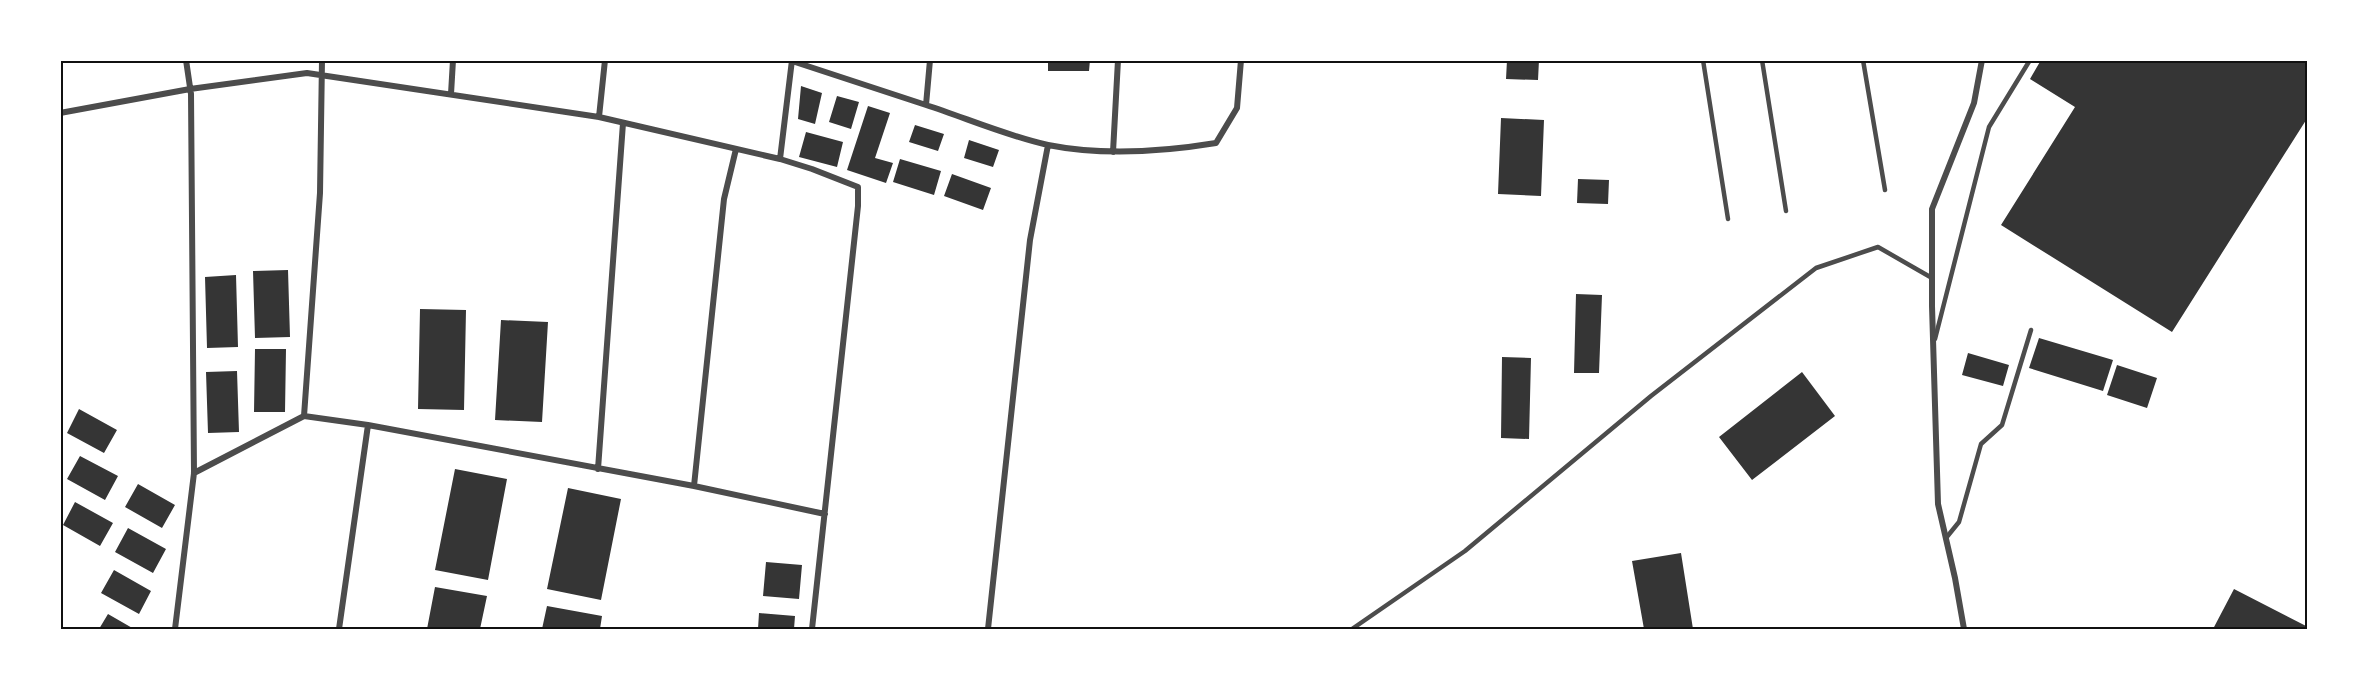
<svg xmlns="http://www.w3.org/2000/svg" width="2368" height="689" font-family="'PT Sans',sans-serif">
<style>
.building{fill:#353535}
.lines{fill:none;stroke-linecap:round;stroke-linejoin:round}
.service{stroke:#4c4c4c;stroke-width:4.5}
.minor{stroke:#4c4c4c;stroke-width:6}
.neatline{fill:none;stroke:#111;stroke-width:2}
</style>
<rect width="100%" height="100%" fill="#fff"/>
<path class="building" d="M 1048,60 L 1090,60 L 1089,71 L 1048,71 Z
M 1507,60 L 1539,60 L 1538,80 L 1506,79 Z
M 2041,60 L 2308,60 L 2308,117 L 2172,332 L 2001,225 L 2075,107 L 2030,79 Z
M 801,86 L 822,93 L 815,124 L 798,119 Z
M 837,96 L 859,102 L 851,129 L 829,122 Z
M 868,106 L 890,113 L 875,158 L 893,163 L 886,183 L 847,170 Z
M 1501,118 L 1544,120 L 1541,196 L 1498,194 Z
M 915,125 L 944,134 L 938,151 L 909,142 Z
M 806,132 L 843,142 L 837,167 L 799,157 Z
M 969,140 L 999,150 L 993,167 L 964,158 Z
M 900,159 L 941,171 L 934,195 L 893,182 Z
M 952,174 L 991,188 L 983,210 L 944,196 Z
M 1578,179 L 1609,180 L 1608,204 L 1577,203 Z
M 288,270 L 290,337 L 255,338 L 253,271 Z
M 236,275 L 238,347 L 207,348 L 205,277 Z
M 1576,294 L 1602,295 L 1599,373 L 1574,373 Z
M 420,309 L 466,310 L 464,410 L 418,409 Z
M 501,320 L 548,322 L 542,422 L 495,420 Z
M 2039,338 L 2113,360 L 2103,391 L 2029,368 Z
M 255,349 L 286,349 L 285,412 L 254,412 Z
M 1968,353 L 2009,365 L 2003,386 L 1962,375 Z
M 1502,357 L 1531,358 L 1529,439 L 1501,438 Z
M 2117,365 L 2157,378 L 2147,408 L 2107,395 Z
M 237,371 L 239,432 L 208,433 L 206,372 Z
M 1802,372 L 1835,416 L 1752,480 L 1719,437 Z
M 79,409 L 117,430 L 104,453 L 67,433 Z
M 80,456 L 118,476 L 105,500 L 67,479 Z
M 455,469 L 507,479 L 488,580 L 435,570 Z
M 138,484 L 175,505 L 162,528 L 125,507 Z
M 568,488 L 621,499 L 601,600 L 547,589 Z
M 75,502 L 113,523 L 100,546 L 63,525 Z
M 128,528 L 166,549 L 153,573 L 115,552 Z
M 1681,553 L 1693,629 L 1644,629 L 1632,561 Z
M 766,562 L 802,565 L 799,599 L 763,596 Z
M 114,570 L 151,591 L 139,614 L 101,593 Z
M 435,587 L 487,596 L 480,629 L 427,629 Z
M 2234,589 L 2308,627 L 2308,629 L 2213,629 Z
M 547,606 L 602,616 L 600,629 L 542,629 Z
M 759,613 L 795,616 L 794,629 L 758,629 Z
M 108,614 L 134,629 L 99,629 Z"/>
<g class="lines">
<path class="service" d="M 1703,60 L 1728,219
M 1762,60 L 1786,211
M 1863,60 L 1885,190
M 1935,339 L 1989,127 L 2030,60
M 1946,538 L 1959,522 L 1981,444 L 2002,425 L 2031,330
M 1352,629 L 1465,551 L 1651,396 L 1816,268 L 1878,247 L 1932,278"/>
<path class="minor" d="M 792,61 L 926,105 L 930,60
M 451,94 L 453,60
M 926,105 C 966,118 1007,136 1048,145 C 1103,156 1161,152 1216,143 L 1237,108 L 1241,60
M 60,113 L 190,89 L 307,73 L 599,117 L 780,159 L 812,169 L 858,187 L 858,206 L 812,629
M 599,117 L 605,60
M 1113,152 L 1118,60
M 780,159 L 792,60
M 304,416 L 320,193 L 322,60
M 598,469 L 623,123
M 194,473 L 304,416 L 368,425 L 694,486 L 825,514
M 694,486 L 724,199 L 736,149
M 175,629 L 194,473 L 191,94 L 186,60
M 339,629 L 368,425
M 988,629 L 1030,240 L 1048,145
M 1964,629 L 1955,578 L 1938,504 L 1932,306 L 1932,209 L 1974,103 L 1982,60"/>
</g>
<rect width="2368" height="689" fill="none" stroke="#ffffff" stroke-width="123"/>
<rect x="62" y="62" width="2244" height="566" class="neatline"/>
</svg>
